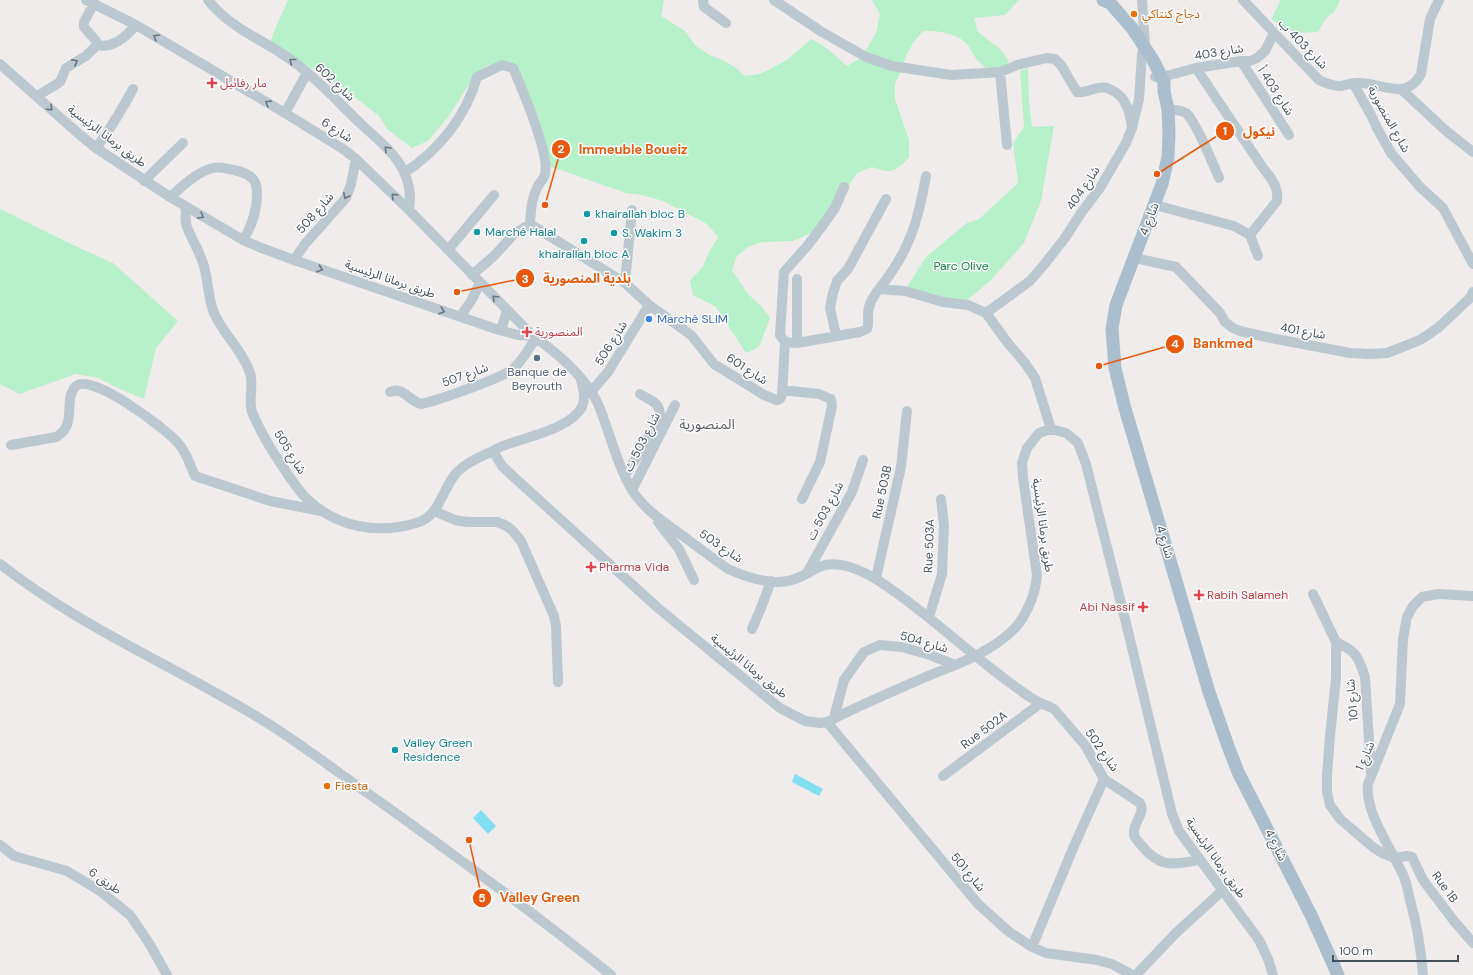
<svg xmlns="http://www.w3.org/2000/svg" width="1473" height="975" font-family="'DM Sans','Noto Sans Arabic',sans-serif">
<style>
.green{fill:#b7f1ca}
.water{fill:#81dff1}
.lines{fill:none;stroke-linecap:round;stroke-linejoin:round}
.minor{stroke:#bcc8d0;stroke-width:10}
.major{stroke:#aabece;stroke-width:13}
.oneway{stroke:#68757e}
.food-dot{fill:#e8710a;stroke:#fff;stroke-width:1.5}
.health-dot{fill:#e0444e;stroke:#fff;stroke-width:1.5}
.culture-dot{fill:#0f9aa8;stroke:#fff;stroke-width:1.5}
.shop-dot{fill:#3f7fe0;stroke:#fff;stroke-width:1.5}
.service-dot{fill:#5c6f8a;stroke:#fff;stroke-width:1.5}
.labels{text-anchor:middle;stroke-width:3;stroke-linejoin:round;paint-order:stroke}
.food-label{font-size:12px;fill:#c56008;stroke:#fff;text-anchor:start}
.street-label{font-size:12px;fill:#44515b;stroke:#fff}
.health-label{font-size:12px;fill:#be3a42;stroke:#fff;text-anchor:start}
.culture-label{font-size:12px;fill:#0d838f;stroke:#fff;text-anchor:start}
.park-label{font-size:12px;fill:#118042;stroke:#fff}
.shop-label{font-size:12px;fill:#366cbe;stroke:#fff;text-anchor:start}
.service-label{font-size:12px;fill:#4e5e75;stroke:#fff}
.quarter-label{font-size:14px;fill:#595d62;stroke:#fff}
.leader{fill:none;stroke:#e8590c;stroke-width:1.5}
.callout-dot{fill:#e8590c;stroke:#fff;stroke-width:1.5}
.mark-label{font-size:12px;text-anchor:middle;font-weight:bold;fill:#fff}
.callout-label{font-size:13px;text-anchor:middle;font-weight:bold;fill:#e8590c;stroke:#fff;stroke-width:3;stroke-linejoin:round;paint-order:stroke}
</style>
<rect width="100%" height="100%" fill="#f0ecec"/>
<path class="green" d="M 288,0 L 664,0 L 661,16 L 685,31 L 696,46 L 709,55 L 723,60 L 735,67 L 745,76 L 760,74 L 787,60 L 811,39 L 824,46 L 847,66 L 859,59 L 868,47 L 876,33 L 880,14 L 872,0 L 1019,0 L 1005,15 L 974,18 L 978,32 L 1000,49 L 1009,61 L 1000,73 C 987,69 981,67 973,54 C 971,51 969,46 967,44 C 955,32 938,31 923,31 L 913,43 L 906,56 L 902,69 L 895,84 L 895,99 L 909,140 L 909,157 C 895,173 891,174 872,167 L 857,173 L 821,229 L 793,241 L 762,242 L 748,247 L 737,256 L 732,270 L 748,294 L 761,306 L 770,318 L 759,347 L 746,353 L 716,307 L 693,295 L 690,281 L 703,266 L 709,252 L 718,237 L 707,224 L 663,201 L 642,195 L 626,193 L 546,165 L 520,80 L 499,62 L 486,66 L 474,76 L 449,116 L 428,141 L 412,148 L 387,129 L 379,116 L 337,83 L 270,44 C 274,28 282,15 288,0 Z
M 1281,0 L 1340,0 L 1334,12 L 1326,18 L 1318,32 C 1296,34 1289,32 1271,19 Z
M 1028,68 L 1029,102 L 1032,127 L 1054,126 L 1041,201 L 1024,243 L 990,281 L 962,304 L 907,287 L 926,257 L 967,223 L 979,219 L 1018,183 L 1013,143 L 1024,127 L 1020,71 Z
M 0,209 L 71,244 L 113,263 L 178,321 L 156,348 L 144,399 L 120,389 L 98,378 L 76,374 L 19,394 L 0,384 Z"/>
<path class="water" d="M 795,774 L 823,789 L 819,796 L 792,782 Z
M 481,810 L 496,826 L 488,834 L 473,818 Z"/>
<g class="lines">
<path class="minor" d="M 86,0 L 136,25 L 285,113 L 343,149 L 356,159 L 409,210 L 533,336
M 208,0 C 227,25 258,38 284,55 C 313,74 336,100 361,124 C 377,139 396,153 405,174 C 410,186 411,197 409,210
M 703,0 L 704,7 L 726,23
M 774,0 L 822,32 L 866,57 L 892,66 L 951,75 L 985,73 L 1000,72 L 1017,65 L 1047,58 L 1055,59 L 1061,65 L 1077,92 C 1084,93 1092,89 1098,88 C 1110,85 1123,96 1127,107 C 1130,113 1131,121 1132,128
M 1243,0 L 1319,80 C 1325,83 1333,86 1340,86 C 1347,85 1354,82 1362,83 C 1373,84 1393,90 1402,89 C 1412,87 1417,82 1421,74 L 1430,19 L 1439,0
M 97,45 C 113,49 126,37 136,25
M 1241,61 L 1289,135
M 0,64 L 80,135 L 96,148 L 170,197 L 243,240 L 259,247 L 294,260 L 499,330 L 518,335 L 533,336 L 536,338 C 558,354 587,379 598,404 C 610,432 616,463 632,490 C 643,508 661,520 679,533 C 695,545 711,557 728,569 C 746,577 772,586 792,580 C 814,574 818,559 846,566 C 869,572 887,586 906,600 C 942,627 976,658 1013,685 C 1021,691 1031,698 1040,703 C 1045,705 1049,706 1054,709 L 1085,745 L 1104,779 L 1140,803 C 1146,813 1134,821 1134,832 C 1133,837 1138,841 1141,845 C 1160,868 1172,865 1199,860
M 1196,68 L 1263,168 C 1271,178 1279,187 1277,201 L 1250,235
M 1000,72 L 1007,145
M 1155,77 L 1162,77 L 1196,68 L 1241,61 L 1250,61 L 1257,58 L 1265,51 L 1274,33
M 1353,83 L 1371,115 L 1377,128 L 1391,153 L 1420,187 L 1443,208 L 1473,264
M 1401,89 L 1445,130 L 1473,152
M 37,96 L 60,82 L 66,68 L 86,56 L 97,45 L 96,41 L 84,27 L 84,22 L 94,3
M 1168,109 C 1173,110 1182,110 1186,113 C 1196,121 1213,164 1219,178
M 285,113 L 307,73
M 96,148 C 111,129 122,109 133,89
M 404,173 C 438,151 466,117 477,77 L 502,65 L 513,68 C 522,89 550,154 545,174 C 544,179 539,183 537,188 C 531,200 531,211 530,224
M 144,181 L 183,143
M 170,197 C 183,186 196,172 213,168 C 220,166 227,169 234,170 C 257,175 259,184 256,206 C 254,219 251,228 243,240
M 1155,205 L 1234,226 L 1250,235 L 1258,256
M 185,206 C 187,213 184,220 187,227 C 192,240 200,252 204,266 C 208,281 208,298 214,313 C 223,334 243,351 250,373 C 254,385 248,399 252,412 C 260,431 271,450 283,467 C 290,478 297,489 307,499 C 337,528 380,535 419,522 C 440,515 443,487 457,472 C 467,462 480,457 493,451
M 448,250 L 494,195
M 1135,258 L 1176,267 L 1220,313 L 1225,322 L 1233,328 L 1240,331 L 1271,338 L 1350,353 L 1370,354 L 1387,353 L 1420,340 L 1438,328 L 1470,298 L 1473,292
M 294,260 L 305,244 L 346,198 L 351,184 L 356,159
M 472,275 L 494,256 L 514,234 L 530,224 L 625,283 L 649,305 L 691,335 L 714,364 L 764,395 L 777,400 L 780,399 L 782,395 L 785,342 L 797,343 L 860,332 L 867,329 C 869,324 868,321 868,316 C 868,305 872,298 879,289 L 905,291 L 943,302 L 968,305 L 986,313
M 625,283 L 632,210
M 879,289 C 909,252 918,222 926,176
M 986,313 L 1030,281 L 1043,266 L 1065,238 L 1081,213 L 1100,188 L 1126,143 L 1132,128 L 1139,99 L 1142,54 L 1145,45 L 1142,0
M 986,313 L 1007,342 L 1025,363 L 1035,378 L 1051,429
M 460,317 L 471,301 L 480,283
M 499,330 L 503,324 L 507,310
M 836,335 L 830,308 L 833,293 L 837,281 L 848,269 L 886,199
M 785,342 L 780,335 L 784,272 L 808,245 L 823,225 L 835,208 L 844,187
M 797,343 L 797,279
M 581,380 C 583,388 586,398 582,407 C 570,430 520,438 498,448 L 493,451 L 502,466 L 516,479 L 658,608 L 780,708 L 805,721 L 820,723 L 827,722 C 858,706 889,693 921,679 C 954,665 990,654 1015,628 C 1027,615 1036,592 1037,575 L 1023,478 L 1022,463 L 1027,448 L 1039,433 L 1051,429 L 1066,433 L 1078,443 L 1086,464 L 1127,627 L 1172,814 L 1179,831 L 1259,940 L 1268,959 L 1273,975
M 782,390 L 819,394 L 831,399 L 832,406 L 820,462 L 802,499
M 390,392 C 403,386 409,401 421,404 C 436,401 505,377 514,368 C 523,360 529,348 536,338
M 591,392 L 608,372 L 649,305
M 11,445 L 56,437 C 78,425 63,401 75,387 C 89,370 166,429 178,443 C 186,451 190,465 195,476 L 270,501 L 321,511
M 625,475 L 639,454 L 660,416 C 660,402 651,401 640,394
M 632,490 L 675,405
M 434,511 L 455,520 L 467,522 L 497,522 L 505,525 L 512,530 L 521,541 L 554,616 L 556,626 L 558,682
M 658,522 L 679,549 L 694,580
M 0,564 C 81,628 177,667 264,721 C 306,747 345,778 386,806 C 462,861 538,916 611,975
M 807,573 L 852,492 L 863,460
M 876,578 L 901,467 L 907,411
M 1313,594 L 1336,642 C 1357,652 1358,656 1365,677 L 1371,772
M 929,617 L 942,574 L 944,525 L 941,499
M 752,629 L 761,608 L 771,581
M 1336,642 L 1336,678 L 1330,736 L 1327,775 L 1327,792 L 1330,805 L 1340,819 L 1374,848 L 1382,853 L 1395,858 L 1407,856 L 1412,857 L 1423,880 L 1454,921 L 1473,943
M 834,718 L 844,680 L 864,652 L 880,645 L 902,647 L 930,655 L 955,665
M 827,722 L 978,904 L 1008,931 L 1032,947 L 1046,953 L 1097,960 L 1112,964 L 1132,975
M 943,776 L 1041,703
M 0,845 L 14,856 L 67,871 L 100,891 L 130,915 L 149,943 L 167,975
M 1032,947 L 1074,846 L 1104,779
M 1136,975 L 1176,933 L 1222,891
M 1423,975 C 1421,949 1417,925 1410,900 C 1408,892 1407,884 1404,877 C 1393,851 1364,812 1368,784 L 1400,704 L 1403,639 L 1407,617 L 1413,606 L 1422,597 L 1438,594 L 1473,596"/>
<path class="major" d="M 1103,0 L 1110,3 L 1132,28 L 1153,60 L 1164,82 L 1164,91 L 1168,109 L 1169,134 L 1168,157 L 1162,184 L 1116,305 L 1112,329 L 1115,368 L 1124,405 L 1209,692 L 1228,746 L 1238,772 L 1311,915 L 1338,975"/>
</g>
<defs><path id="oneway-chevron" d="M-2-3.5L2.5 0L-2 3.5" fill="none" stroke-width="1.6" stroke-linecap="round" stroke-linejoin="round"/></defs>
<g class="oneway">
<use href="#oneway-chevron" transform="translate(156 37) rotate(-150)"/>
<use href="#oneway-chevron" transform="translate(292 61) rotate(-142)"/>
<use href="#oneway-chevron" transform="translate(75 62) rotate(-28)"/>
<use href="#oneway-chevron" transform="translate(268 103) rotate(-150)"/>
<use href="#oneway-chevron" transform="translate(50 108) rotate(42)"/>
<use href="#oneway-chevron" transform="translate(387 149) rotate(-133)"/>
<use href="#oneway-chevron" transform="translate(346 196) rotate(117)"/>
<use href="#oneway-chevron" transform="translate(394 196) rotate(-136)"/>
<use href="#oneway-chevron" transform="translate(201 216) rotate(30)"/>
<use href="#oneway-chevron" transform="translate(320 269) rotate(19)"/>
<use href="#oneway-chevron" transform="translate(495 298) rotate(-135)"/>
<use href="#oneway-chevron" transform="translate(442 311) rotate(19)"/>
</g>
<g class="food-dot">
<circle cx="1134" cy="14" r="4"/>
<circle cx="327" cy="786" r="4"/>
</g>
<g class="health-dot">
<path d="M210 77h4v4h4v4h-4v4h-4v-4h-4v-4h4z"/>
<path d="M525 326h4v4h4v4h-4v4h-4v-4h-4v-4h4z"/>
<path d="M589 561h4v4h4v4h-4v4h-4v-4h-4v-4h4z"/>
<path d="M1197 589h4v4h4v4h-4v4h-4v-4h-4v-4h4z"/>
<path d="M1141 601h4v4h4v4h-4v4h-4v-4h-4v-4h4z"/>
</g>
<g class="culture-dot">
<circle cx="587" cy="214" r="4"/>
<circle cx="477" cy="232" r="4"/>
<circle cx="614" cy="233" r="4"/>
<circle cx="584" cy="241" r="4"/>
<circle cx="395" cy="750" r="4"/>
</g>
<circle class="shop-dot" cx="649" cy="319" r="4"/>
<circle class="service-dot" cx="537" cy="358" r="4"/>
<g class="labels">
<g class="food-label">
<text x="1142" y="18">دجاج كنتاكي</text>
<text x="335" y="790">Fiesta</text>
</g>
<g class="street-label">
<text transform="translate(1303 44) rotate(46)" y="4">شارع 403 ب</text>
<text transform="translate(1219 52) rotate(-9)" y="4">شارع 403</text>
<text transform="translate(335 82) rotate(43)" y="4">شارع 602</text>
<text transform="translate(1276 91) rotate(57)" y="4">شارع 403 أ</text>
<text transform="translate(1389 119) rotate(61)" y="4">شارع المنصورية</text>
<text transform="translate(337 130) rotate(33)" y="4">شارع 6</text>
<text transform="translate(107 136) rotate(37)" y="4">طريق برمانا الرئيسية</text>
<text transform="translate(1083 188) rotate(-56)" y="4">شارع 404</text>
<text transform="translate(315 213) rotate(-49)" y="4">شارع 508</text>
<text transform="translate(1149 219) rotate(-69)" y="4">شارع 4</text>
<text transform="translate(390 279) rotate(19)" y="4">طريق برمانا الرئيسية</text>
<text transform="translate(1303 331) rotate(10)" y="4">شارع 401</text>
<text transform="translate(611 343) rotate(-58)" y="4">شارع 506</text>
<text transform="translate(747 369) rotate(33)" y="4">شارع 601</text>
<text transform="translate(465 375) rotate(-20)" y="4">شارع 507</text>
<text transform="translate(642 442) rotate(-63)" y="4">شارع 503 ث</text>
<text transform="translate(290 452) rotate(58)" y="4">شارع 505</text>
<text transform="translate(882 492) rotate(-78)" y="4">Rue 503B</text>
<text transform="translate(825 511) rotate(-62)" y="4">شارع 503 ت</text>
<text transform="translate(1043 525) rotate(82)" y="4">طريق برمانا الرئيسية</text>
<text transform="translate(1165 542) rotate(73)" y="4">شارع 4</text>
<text transform="translate(721 546) rotate(34)" y="4">شارع 503</text>
<text transform="translate(929 546) rotate(-88)" y="4">Rue 503A</text>
<text transform="translate(924 642) rotate(16)" y="4">شارع 504</text>
<text transform="translate(749 666) rotate(39)" y="4">طريق برمانا الرئيسية</text>
<text transform="translate(1352 700) rotate(-95)" y="4">شارع 101</text>
<text transform="translate(984 730) rotate(-37)" y="4">Rue 502A</text>
<text transform="translate(1102 750) rotate(55)" y="4">شارع 502</text>
<text transform="translate(1365 756) rotate(-67)" y="4">شارع 1</text>
<text transform="translate(1276 845) rotate(63)" y="4">شارع 4</text>
<text transform="translate(1216 858) rotate(55)" y="4">طريق برمانا الرئيسية</text>
<text transform="translate(968 872) rotate(50)" y="4">شارع 501</text>
<text transform="translate(105 881) rotate(35)" y="4">طريق 6</text>
<text transform="translate(1445 887) rotate(54)" y="4">Rue 1B</text>
</g>
<g class="health-label">
<text x="220" y="87">مار رفائيل</text>
<text x="535" y="336">المنصورية</text>
<text x="599" y="571">Pharma Vida</text>
<text x="1207" y="599">Rabih Salameh</text>
<text x="1135" y="611" text-anchor="end">Abi Nassif</text>
</g>
<g class="culture-label">
<text x="595" y="218">khairallah bloc B</text>
<text x="485" y="236">Marché Halal</text>
<text x="622" y="237">S. Wakim 3</text>
<text x="584" y="258" text-anchor="middle">khairallah bloc A</text>
<text x="403" y="747">Valley Green<tspan x="403" dy="14">Residence</tspan></text>
</g>
<g class="park-label">
<text x="961" y="270">Parc Olive</text>
</g>
<g class="shop-label">
<text x="657" y="323">Marché SLIM</text>
</g>
<g class="service-label">
<text x="537" y="376">Banque de<tspan x="537" dy="14">Beyrouth</tspan></text>
</g>
<g class="quarter-label">
<text x="707" y="429">المنصورية</text>
</g>
</g>
<path class="leader" d="M1157 174L1225 131M545 205L561 149M457 292L525 278M1099 366L1175 344M469 840L482 898"/>
<g class="callout-dot">
<circle cx="1157" cy="174" r="4"/>
<circle cx="545" cy="205" r="4"/>
<circle cx="457" cy="292" r="4"/>
<circle cx="1099" cy="366" r="4"/>
<circle cx="469" cy="840" r="4"/>
<circle cx="1225" cy="131" r="10"/>
<circle cx="561" cy="149" r="10"/>
<circle cx="525" cy="278" r="10"/>
<circle cx="1175" cy="344" r="10"/>
<circle cx="482" cy="898" r="10"/>
</g>
<g class="mark-label">
<text x="1225" y="135">1</text>
<text x="561" y="153">2</text>
<text x="525" y="283">3</text>
<text x="1175" y="348">4</text>
<text x="482" y="902">5</text>
</g>
<g class="callout-label">
<text x="1259" y="136">نيكول</text>
<text x="633" y="154">Immeuble Boueiz</text>
<text x="587" y="283">بلدية المنصورية</text>
<text x="1223" y="348">Bankmed</text>
<text x="540" y="902">Valley Green</text>
</g>
<path d="M1333 955v6h125v-6" fill="none" stroke="#44515b" stroke-width="2"/>
<text x="1339" y="955" font-size="12" fill="#44515b" stroke="#ffffff" stroke-width="3" paint-order="stroke">100 m</text>
</svg>
